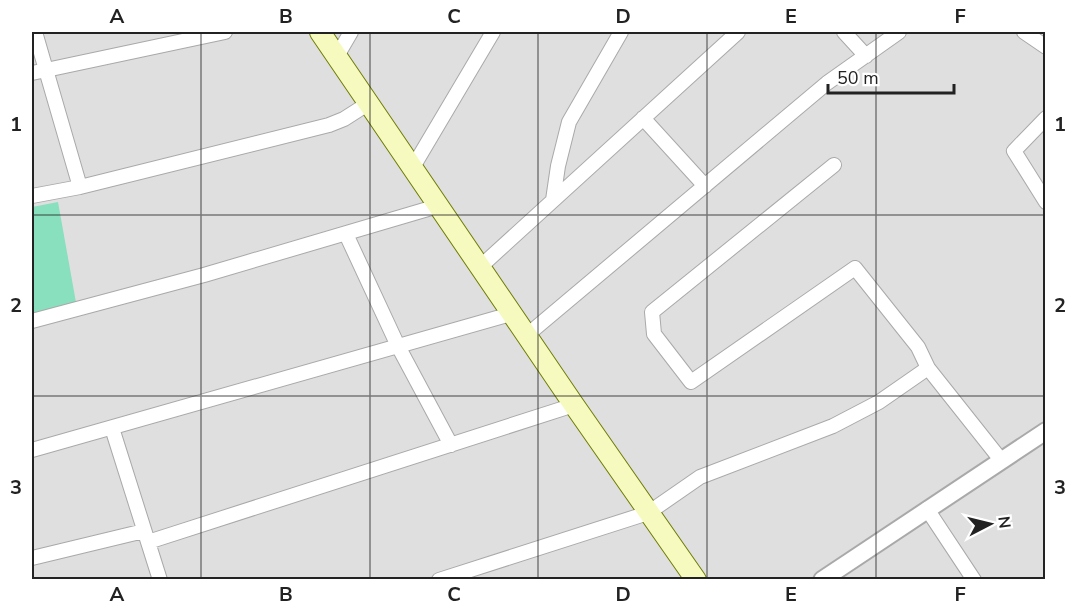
<svg xmlns="http://www.w3.org/2000/svg" width="1077" height="611" font-family="'Nunito Sans',sans-serif">
<style>
.residential{fill:#e0dfdf}
.pitch{fill:#88e0be}
.lines{fill:none;stroke-linecap:round;stroke-linejoin:round}
.minor-casing{stroke:#a9a9a9;stroke-width:16}
.tertiary-casing{stroke:#a9a9a9;stroke-width:20}
.secondary-casing{stroke:#707d05;stroke-width:22}
.minor{stroke:#fff;stroke-width:14}
.tertiary{stroke:#fff;stroke-width:16}
.secondary{stroke:#f7fabf;stroke-width:20}
.grid{fill:none;stroke:#222;stroke-width:1.5;stroke-opacity:0.55}
.neatline{fill:none;stroke:#222;stroke-width:2}
.grid-label{font-size:20px;text-anchor:middle;font-weight:bold;fill:#222}
</style>
<rect width="100%" height="100%" fill="#f2efe9"/>
<path class="residential" d="M 32,32 L 1045,32 L 1045,579 L 32,579 Z"/>
<path class="pitch" d="M 58,202 L 77,308 L 32,319 L 32,207 Z"/>
<g class="lines">
<g class="minor-casing">
<path id="minor" d="M 35,32 L 80,187
M 844,32 L 866,56
M 1024,32 L 1046,47
M 337,56 L 351,32
M 32,73 L 225,32
M 643,118 L 705,186
M 1046,118 L 1014,151 L 1046,202
M 834,165 L 652,312 L 654,334 L 691,382 L 855,268 L 918,347 L 928,368 L 1001,460
M 413,167 L 493,32
M 32,196 L 80,187 L 329,125 L 344,119 L 369,103
M 553,200 L 558,166 L 569,122 L 621,32
M 346,234 L 398,346 L 451,445
M 480,267 L 738,32
M 32,321 L 204,275 L 438,206
M 526,336 L 827,83 L 899,32
M 112,428 L 160,580
M 32,450 L 511,314
M 927,509 L 974,580
M 148,542 L 574,405
M 32,558 L 144,531
M 439,580 L 648,513 L 700,477 L 833,426 L 879,402 L 928,368"/>
</g>
<g class="tertiary-casing">
<path id="tertiary" d="M 822,580 L 1046,431"/>
</g>
<g class="secondary-casing">
<path id="secondary" d="M 320,32 L 574,405 L 696,580"/>
</g>
<use href="#minor" class="minor"/>
<use href="#tertiary" class="tertiary"/>
<use href="#secondary" class="secondary"/>
</g>
<path class="grid" d="M 201,32 L 201,580M 370,32 L 370,580M 538,32 L 538,580M 707,32 L 707,580M 876,32 L 876,580M 32,215 L 1046,215M 32,396 L 1046,396"/>
<rect width="1077" height="611" fill="none" stroke="#ffffff" stroke-width="66"/>
<g transform="translate(990 524) rotate(83)" stroke="#ffffff" stroke-width="4.5" paint-order="stroke">
<path d="M0-4.5L10 22L0 15L-10 22Z" fill="#222222"/>
<text y="-9" font-size="16" font-weight="bold" text-anchor="middle" fill="#222222">N</text>
</g>
<path d="M828 84v9h126v-9" fill="none" stroke="#222222" stroke-width="3"/>
<text x="837" y="84" font-size="18" fill="#222222" stroke="#ffffff" stroke-width="4.5" paint-order="stroke">50 m</text>
<rect x="33" y="33" width="1011" height="545" class="neatline"/>
<g class="grid-label">
<text x="117" y="23">A</text>
<text x="286" y="23">B</text>
<text x="454" y="23">C</text>
<text x="623" y="23">D</text>
<text x="791" y="23">E</text>
<text x="960" y="23">F</text>
<text x="16" y="131">1</text>
<text x="1060" y="131">1</text>
<text x="16" y="312">2</text>
<text x="1060" y="312">2</text>
<text x="16" y="494">3</text>
<text x="1060" y="494">3</text>
<text x="117" y="601">A</text>
<text x="286" y="601">B</text>
<text x="454" y="601">C</text>
<text x="623" y="601">D</text>
<text x="791" y="601">E</text>
<text x="960" y="601">F</text>
</g>
</svg>
